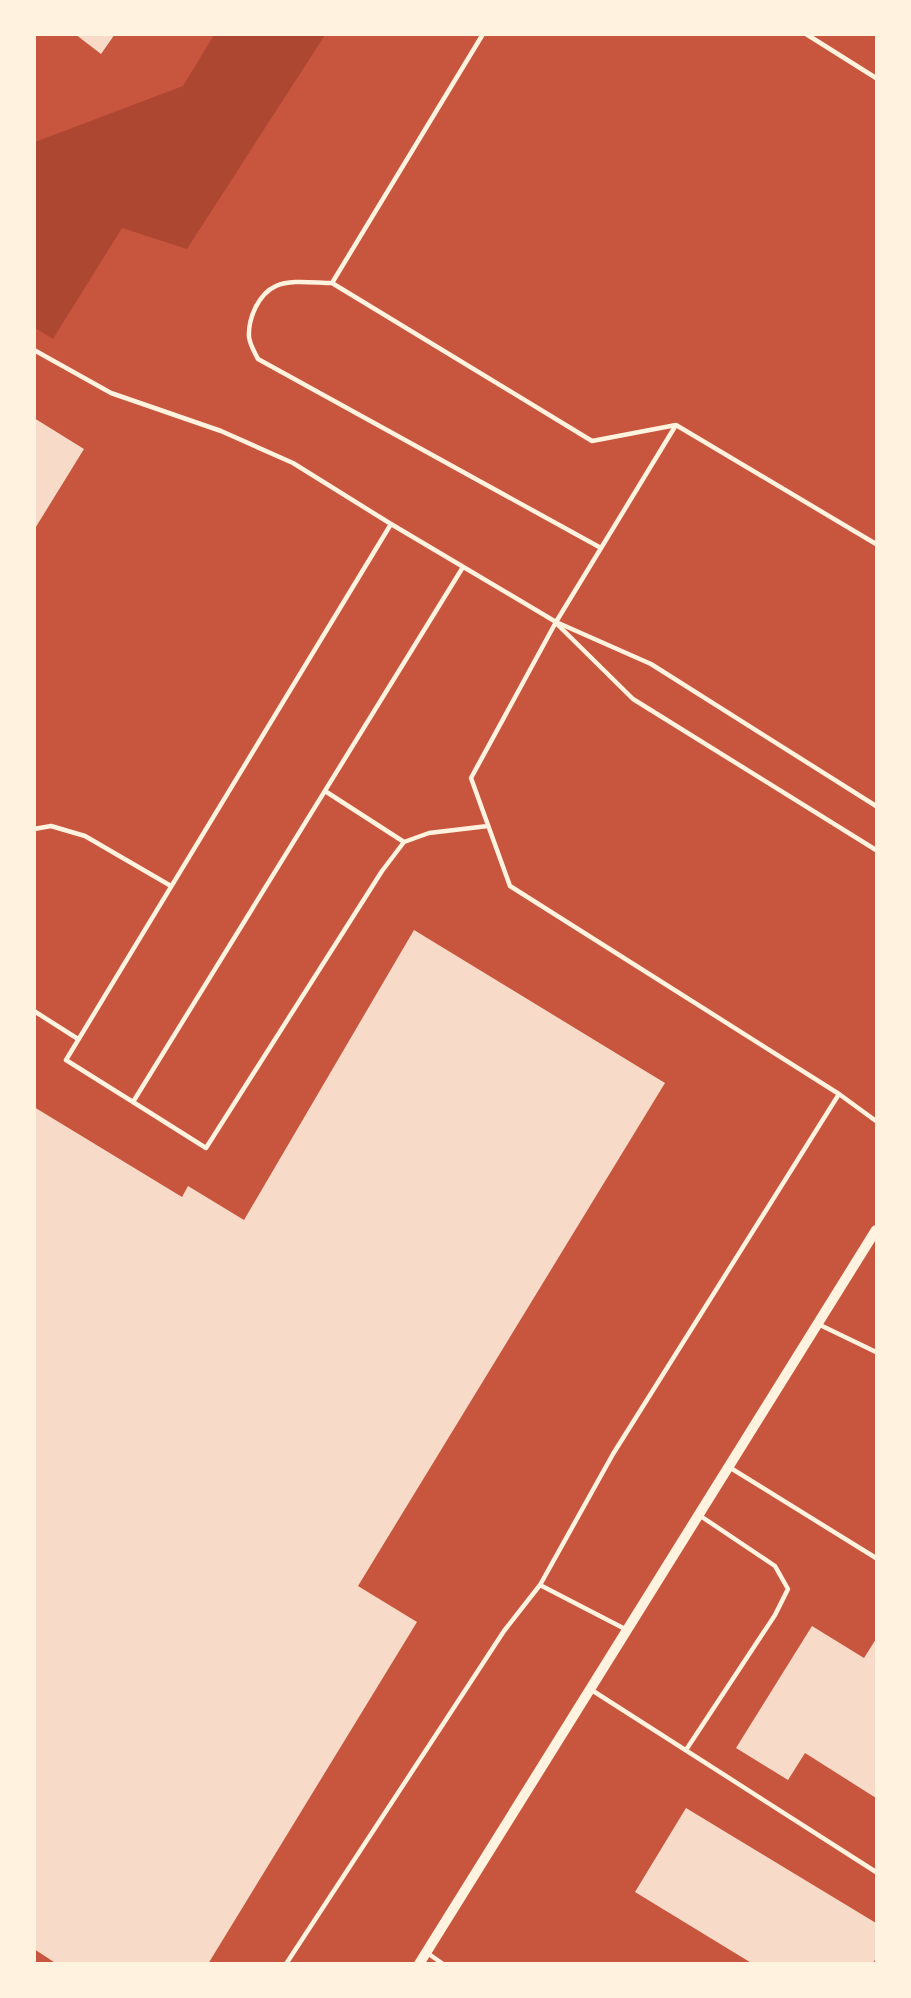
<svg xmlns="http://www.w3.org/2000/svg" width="911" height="1998" font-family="Figtree,sans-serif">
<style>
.green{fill:#ae4732}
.building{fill:#f7dbc8}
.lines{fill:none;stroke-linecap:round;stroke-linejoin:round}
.service{stroke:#fff3e0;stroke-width:4.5}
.tertiary{stroke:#fff3e0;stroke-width:10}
</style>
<rect width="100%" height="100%" fill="#c8553d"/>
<path class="green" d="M 214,35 L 325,35 L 187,249 L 122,228 L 53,339 L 35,328 L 35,142 L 183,86 Z"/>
<path class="building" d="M 75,34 L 115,34 L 101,54 Z
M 34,418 L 84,449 L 34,530 Z
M 414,930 L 665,1083 L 358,1586 L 417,1622 L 208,1964 L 57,1964 L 34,1949 L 34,1107 L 182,1197 L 188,1186 L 244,1220 Z
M 812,1626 L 864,1658 L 876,1639 L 876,1798 L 805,1753 L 788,1780 L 736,1748 Z
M 686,1808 L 876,1923 L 876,1957 L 873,1964 L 753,1964 L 635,1892 Z"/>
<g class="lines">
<path class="service" d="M 483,34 L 332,283 L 592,441 L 676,425 L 876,544
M 806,34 L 876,78
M 332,283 C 315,283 291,279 276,286 C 258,294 248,319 249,337 C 250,345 255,353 258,359 L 601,548
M 34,350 L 111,393 L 221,431 L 293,463 L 391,524 L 556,622 L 651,664 L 876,806
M 676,425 L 556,622 L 471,778 L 510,886 L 839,1094
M 463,567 L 133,1102 L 206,1148 L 382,871 L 404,842 L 429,833 L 488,826
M 557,624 L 633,699 L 876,850
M 325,791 L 404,842
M 34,829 L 51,826 L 85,836 L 171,886
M 34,1011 L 78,1039
M 133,1102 L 66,1060 L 391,524
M 818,1324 L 876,1352
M 729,1467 L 876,1558
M 627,1630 L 540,1585 L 613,1454 L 839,1094 L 876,1121
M 590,1689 L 876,1872
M 686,1750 L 775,1615 L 788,1589 L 775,1566 L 699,1515
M 426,1952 L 443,1964
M 286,1964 L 504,1631 L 540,1585"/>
<path class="tertiary" d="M 419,1964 L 876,1230"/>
</g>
<rect width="911" height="1998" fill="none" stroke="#fff3e0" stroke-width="72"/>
</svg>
